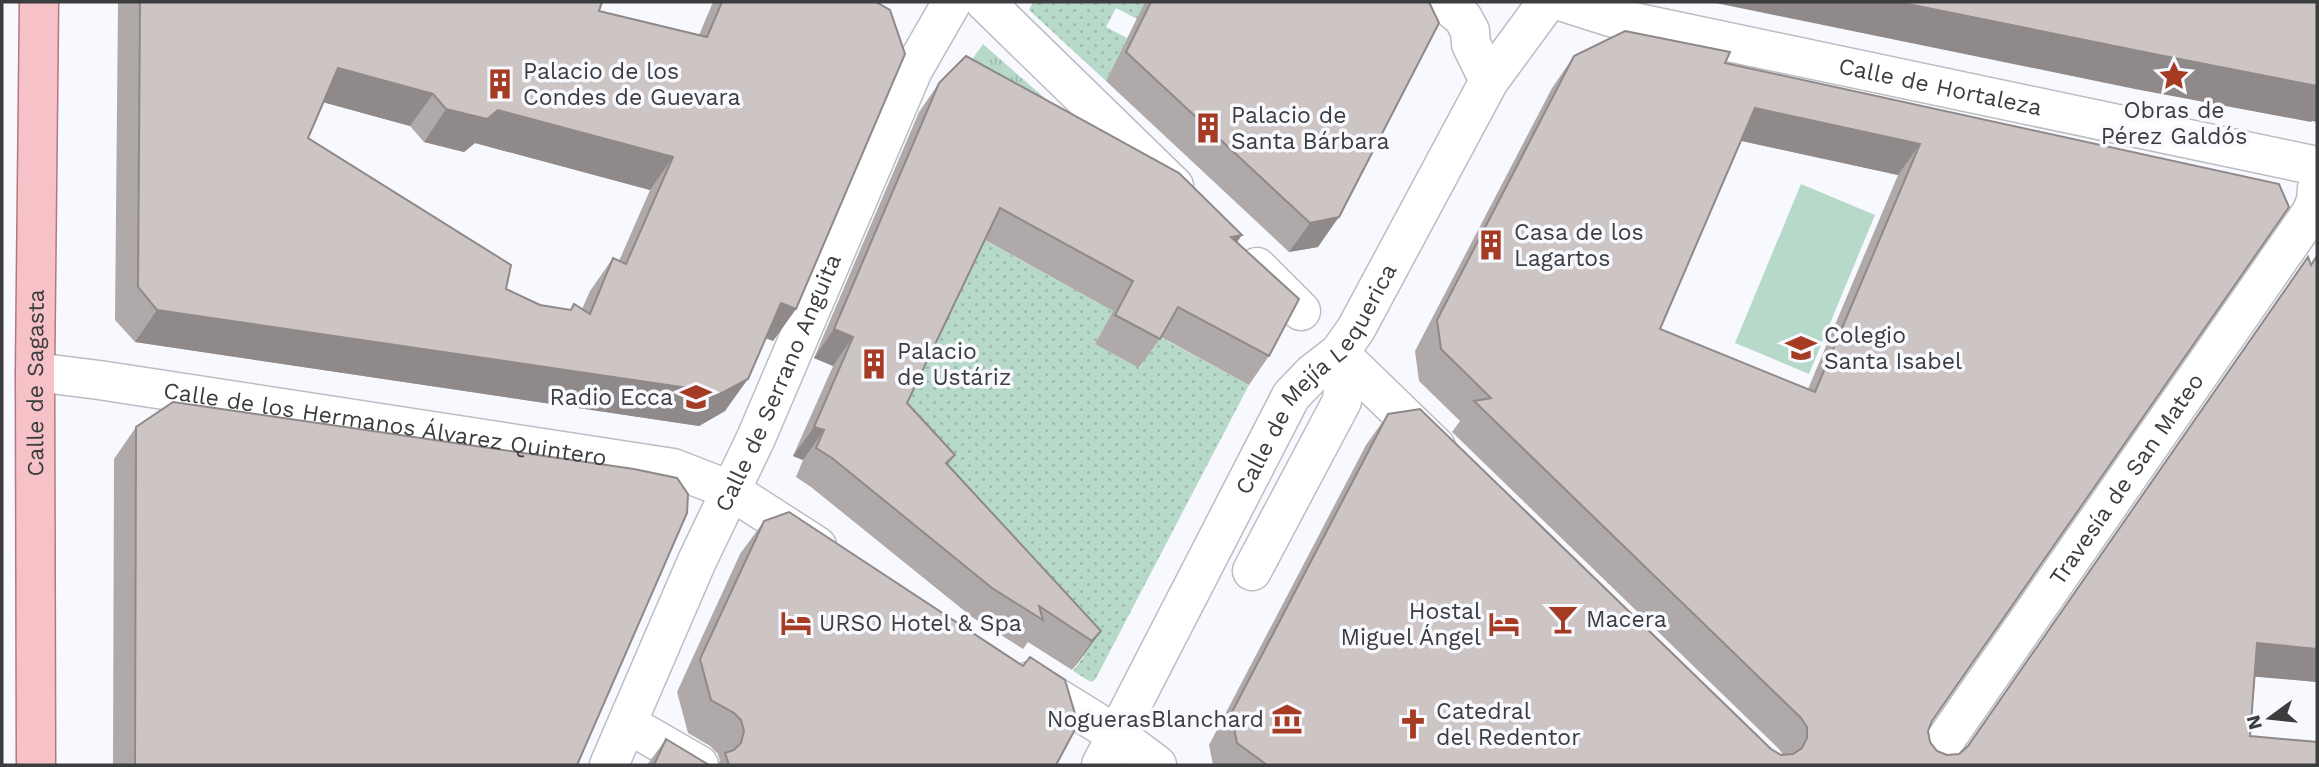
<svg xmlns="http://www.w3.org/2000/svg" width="2319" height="767" font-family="'Work Sans',sans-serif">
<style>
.grass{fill:url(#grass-tufts)}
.park{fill:url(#park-dots)}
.pitch{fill:#b7d9c9}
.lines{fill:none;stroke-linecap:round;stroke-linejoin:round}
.minor-casing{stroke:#bbbdc3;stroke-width:41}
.major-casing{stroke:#b27881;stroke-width:41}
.minor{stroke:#fff;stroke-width:38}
.major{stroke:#f7c1c8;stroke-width:38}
.wall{fill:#b0a9a9;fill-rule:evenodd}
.shaded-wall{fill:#908989}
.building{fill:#cdc4c4;stroke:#908989;stroke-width:2;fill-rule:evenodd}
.labels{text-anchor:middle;stroke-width:7;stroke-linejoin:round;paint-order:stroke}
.poi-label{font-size:23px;fill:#3c3d3f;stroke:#f8f9fe;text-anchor:start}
.street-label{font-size:23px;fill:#3c3d3f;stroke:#f8f9fe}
</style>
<defs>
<pattern id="grass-tufts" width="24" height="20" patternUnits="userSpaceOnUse" patternTransform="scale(1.75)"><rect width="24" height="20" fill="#b7d9c9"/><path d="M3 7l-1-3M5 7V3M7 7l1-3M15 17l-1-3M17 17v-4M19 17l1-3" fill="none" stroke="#9ebbae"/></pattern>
<pattern id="park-dots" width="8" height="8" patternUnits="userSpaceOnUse" patternTransform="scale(1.75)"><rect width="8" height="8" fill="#b7d9c9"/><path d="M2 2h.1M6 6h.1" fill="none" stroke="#9ebbae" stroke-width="1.8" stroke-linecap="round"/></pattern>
</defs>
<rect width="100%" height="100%" fill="#f8f9fe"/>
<path class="grass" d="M 983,44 L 1055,107 L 966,68 Z"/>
<path class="park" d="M 1033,2 L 1145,2 L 1137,19 L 1116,8 L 1106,27 L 1127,38 L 1106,81 L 1029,10 Z
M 979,237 L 1113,311 L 1095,344 L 1140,368 L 1158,336 L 1249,385 L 1095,680 L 1091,682 L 1073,671 L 1084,656 L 1048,633 L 1038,648 L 1026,641 L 901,399 Z"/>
<path class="pitch" d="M 1801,184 L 1875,215 L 1809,374 L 1735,343 Z"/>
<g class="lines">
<g class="minor-casing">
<g id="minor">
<path d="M 985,2 L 1174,186"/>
<path d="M 1436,2 L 1449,6 L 1463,18 L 1470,31 L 1471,44 L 1489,81"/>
<path id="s1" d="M 1563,2 L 1610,17 L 2317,166"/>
<path d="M 1257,267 L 1301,311"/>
<path d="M 1339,353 L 1436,447"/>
<path id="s2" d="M 35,372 L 99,380 L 673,468 L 730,490 L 817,546"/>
<path d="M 1252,571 L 1342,401 L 1344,378 L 1339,353"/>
<path d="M 1030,681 L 1117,735 L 1157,765"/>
<path d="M 628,724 L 699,765"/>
<path id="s3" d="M 609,765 L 697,561 L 756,438 L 913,70 L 952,2"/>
<path id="s4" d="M 1101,765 L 1291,396 L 1313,373 L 1339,353 L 1356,329 L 1489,81 L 1547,2"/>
<path id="s5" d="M 1928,765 L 2311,213 L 2316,201 L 2317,188"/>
</g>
</g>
<g class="major-casing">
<g id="major">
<path id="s6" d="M 36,765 L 35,372 L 39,2"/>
</g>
</g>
<use href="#minor" class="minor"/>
<use href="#major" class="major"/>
</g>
<path class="wall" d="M 118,2 L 602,2 L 599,11 L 699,35 L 713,2 L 876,2 L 796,309 L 773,341 L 766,338 L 725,411 L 699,426 L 135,342 L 115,320 ZM 323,102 L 410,126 L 424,142 L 464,152 L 475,143 L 650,190 L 619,261 L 613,258 L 590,291 L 582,309 L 574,304 L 570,310 L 540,305 L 506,289 L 308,138 Z
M 1145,2 L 1429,2 L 1318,247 L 1289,252 L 1106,81 Z
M 1574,56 L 1725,63 L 2279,184 L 1932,721 L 1928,731 L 1930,742 L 1937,751 L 1947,755 L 1959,754 L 1967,746 L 2317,256 L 2317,682 L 2255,676 L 2250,736 L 2317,765 L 1213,765 L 1209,745 L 1366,445 L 1388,414 L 1771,749 L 1783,755 L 1779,749 L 1452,432 L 1460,421 L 1419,381 L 1415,351 L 1552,88 ZM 1741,141 L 1898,175 L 1808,389 L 1660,329 Z
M 939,83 L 1237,242 L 1269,356 L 1249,385 L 1161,337 L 1139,368 L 1095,344 L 1113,311 L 985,240 L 907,403 L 955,455 L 948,465 L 1101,631 L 1072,670 L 1028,642 L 1023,649 L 972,617 L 811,487 L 796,477 L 803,460 L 793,456 L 833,366 L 814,358 L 919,112 Z
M 136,427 L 577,765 L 113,765 L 114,459 Z
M 764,521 L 1056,765 L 716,765 L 720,761 L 718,754 L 710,746 L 688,733 L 677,692 L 740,554 Z
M 666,739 L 709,765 L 647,765 Z"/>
<path class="shaded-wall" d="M 1711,2 L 1898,2 L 2317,86 L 2317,122 L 2312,121 L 2311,122 L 2135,89 Z
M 338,68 L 433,94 L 410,126 L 315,100 Z
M 1755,108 L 1920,144 L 1898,175 L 1733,139 Z
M 446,109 L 498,110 L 673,157 L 650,190 L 475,143 L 464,152 L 424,142 Z
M 1339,217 L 1318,247 L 1289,252 L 1310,223 Z
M 1242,235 L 1222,264 L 1231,237 Z
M 781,303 L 796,309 L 773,341 L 758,335 Z
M 157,310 L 748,379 L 725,411 L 699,426 L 135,342 Z
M 834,329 L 853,337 L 833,366 L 814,358 Z
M 814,427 L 824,430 L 803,460 L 793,456 Z
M 1101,631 L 1080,660 L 1072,670 L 1092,641 Z
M 2257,643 L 2317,649 L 2317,682 L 2235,675 Z"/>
<path class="building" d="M 140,2 L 602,2 L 599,11 L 707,37 L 722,2 L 876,2 L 890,10 L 905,54 L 796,309 L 781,303 L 748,379 L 722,393 L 157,310 L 138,287 ZM 338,68 L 433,94 L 446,109 L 487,119 L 498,110 L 673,157 L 626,264 L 613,258 L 590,314 L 574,304 L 571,310 L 540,305 L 506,289 L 511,265 L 308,138 Z
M 1151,2 L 1429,2 L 1439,23 L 1339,217 L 1310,223 L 1126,52 Z
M 1898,2 L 2317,2 L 2317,86 L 2159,55 Z
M 1625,31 L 1730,52 L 1725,63 L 2279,184 L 2289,207 L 1932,721 L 1928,731 L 1930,742 L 1937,751 L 1947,755 L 1959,754 L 1968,746 L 2308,257 L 2311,265 L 2317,256 L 2317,649 L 2257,643 L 2250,736 L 2317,742 L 2317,765 L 1267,765 L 1237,743 L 1231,714 L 1388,414 L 1420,409 L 1771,749 L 1781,755 L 1793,754 L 1802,748 L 1807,738 L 1807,727 L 1801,718 L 1474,401 L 1491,398 L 1441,349 L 1437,320 L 1574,56 ZM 1755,108 L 1920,144 L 1815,392 L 1660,329 Z
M 966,56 L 1179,173 L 1242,235 L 1231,237 L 1299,299 L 1269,356 L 1178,307 L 1160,339 L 1115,315 L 1133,281 L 1000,208 L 907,403 L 955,455 L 946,463 L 1101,631 L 1092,641 L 1039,606 L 1043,620 L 992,588 L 832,458 L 816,448 L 824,430 L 814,427 L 853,337 L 834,329 L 939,83 Z
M 173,402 L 634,469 L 677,478 L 688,494 L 687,513 L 577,765 L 135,765 L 136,427 Z
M 789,512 L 1023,666 L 1030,657 L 1065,680 L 1078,724 L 1056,765 L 729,765 L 725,753 L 734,750 L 741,743 L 744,731 L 741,720 L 734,713 L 711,700 L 700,659 L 764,521 Z
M 666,739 L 709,765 L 654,765 Z"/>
<defs>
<g id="sight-bare" transform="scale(2.415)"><path d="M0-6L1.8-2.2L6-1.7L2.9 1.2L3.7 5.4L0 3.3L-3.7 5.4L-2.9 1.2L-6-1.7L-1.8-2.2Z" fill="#a43b22" stroke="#f8f9fe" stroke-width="2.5" paint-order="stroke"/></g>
<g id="building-bare" transform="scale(2.415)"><path d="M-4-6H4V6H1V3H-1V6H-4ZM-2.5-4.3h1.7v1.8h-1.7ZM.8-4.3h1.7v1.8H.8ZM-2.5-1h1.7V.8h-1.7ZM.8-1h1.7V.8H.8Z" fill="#a43b22" stroke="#f8f9fe" stroke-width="2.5" paint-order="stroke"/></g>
<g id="school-bare" transform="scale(2.415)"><path d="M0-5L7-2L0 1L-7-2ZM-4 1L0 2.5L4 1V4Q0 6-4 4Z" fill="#a43b22" stroke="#f8f9fe" stroke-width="2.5" paint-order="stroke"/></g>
<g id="bar-bare" transform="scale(2.415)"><path d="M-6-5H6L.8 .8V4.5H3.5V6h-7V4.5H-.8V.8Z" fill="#a43b22" stroke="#f8f9fe" stroke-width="2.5" paint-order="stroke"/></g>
<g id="hotel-bare" transform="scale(2.415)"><path d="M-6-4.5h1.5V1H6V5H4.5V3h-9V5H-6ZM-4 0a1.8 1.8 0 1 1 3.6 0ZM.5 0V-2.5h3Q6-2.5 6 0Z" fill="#a43b22" stroke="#f8f9fe" stroke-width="2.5" paint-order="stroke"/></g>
<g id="museum-bare" transform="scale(2.415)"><path d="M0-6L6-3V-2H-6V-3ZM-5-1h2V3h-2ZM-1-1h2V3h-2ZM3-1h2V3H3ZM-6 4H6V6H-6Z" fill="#a43b22" stroke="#f8f9fe" stroke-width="2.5" paint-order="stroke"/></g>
<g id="church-bare" transform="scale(2.415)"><path d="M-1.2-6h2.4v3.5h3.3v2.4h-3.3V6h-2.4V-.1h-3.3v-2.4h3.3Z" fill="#a43b22" stroke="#f8f9fe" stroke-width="2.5" paint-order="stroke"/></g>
</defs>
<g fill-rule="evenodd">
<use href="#sight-bare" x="2174" y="76"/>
<use href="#building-bare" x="500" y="84"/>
<use href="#building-bare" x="1208" y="128"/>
<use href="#building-bare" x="1491" y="245"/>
<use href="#school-bare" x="1801" y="348"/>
<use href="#building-bare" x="874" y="364"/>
<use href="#school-bare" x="696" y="397"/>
<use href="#bar-bare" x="1563" y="619"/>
<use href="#hotel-bare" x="796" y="623"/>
<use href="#hotel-bare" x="1504" y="624"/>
<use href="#museum-bare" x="1287" y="719"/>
<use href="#church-bare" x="1413" y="724"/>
</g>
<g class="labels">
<g class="poi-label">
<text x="523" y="79">Palacio de los<tspan x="523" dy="26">Condes de Guevara</tspan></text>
<text x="2174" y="118" text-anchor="middle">Obras de<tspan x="2174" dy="26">Pérez Galdós</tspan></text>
<text x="1231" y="123">Palacio de<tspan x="1231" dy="26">Santa Bárbara</tspan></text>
<text x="1514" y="240">Casa de los<tspan x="1514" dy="26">Lagartos</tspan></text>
<text x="1824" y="343">Colegio<tspan x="1824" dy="26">Santa Isabel</tspan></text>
<text x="897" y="359">Palacio<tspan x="897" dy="26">de Ustáriz</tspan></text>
<text x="673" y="405" text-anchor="end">Radio Ecca</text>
<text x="1481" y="619" text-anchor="end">Hostal<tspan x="1481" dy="26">Miguel Ángel</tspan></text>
<text x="1586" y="627">Macera</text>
<text x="819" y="631">URSO Hotel &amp; Spa</text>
<text x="1436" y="719">Catedral<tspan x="1436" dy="26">del Redentor</tspan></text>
<text x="1264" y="727" text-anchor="end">NoguerasBlanchard</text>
</g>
<g class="street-label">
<text dy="8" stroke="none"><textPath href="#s1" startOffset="387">Calle de Hortaleza</textPath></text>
<text dy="8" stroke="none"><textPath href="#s4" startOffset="444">Calle de Mejía Lequerica</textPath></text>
<text dy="8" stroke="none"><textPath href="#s3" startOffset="418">Calle de Serrano Anguita</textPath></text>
<text dy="8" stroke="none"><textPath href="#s6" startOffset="382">Calle de Sagasta</textPath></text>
<text dy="8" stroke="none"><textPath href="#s2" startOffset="354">Calle de los Hermanos Álvarez Quintero</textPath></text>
<text dy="8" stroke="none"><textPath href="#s5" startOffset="348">Travesía de San Mateo</textPath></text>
</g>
</g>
<rect width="2319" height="767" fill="none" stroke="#3c3d3f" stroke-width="7"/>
<g transform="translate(2270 718) rotate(255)" stroke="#f8f9fe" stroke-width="5" paint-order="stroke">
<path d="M0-5L12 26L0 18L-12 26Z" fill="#3c3d3f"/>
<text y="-10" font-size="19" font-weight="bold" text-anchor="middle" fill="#3c3d3f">N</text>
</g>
</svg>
